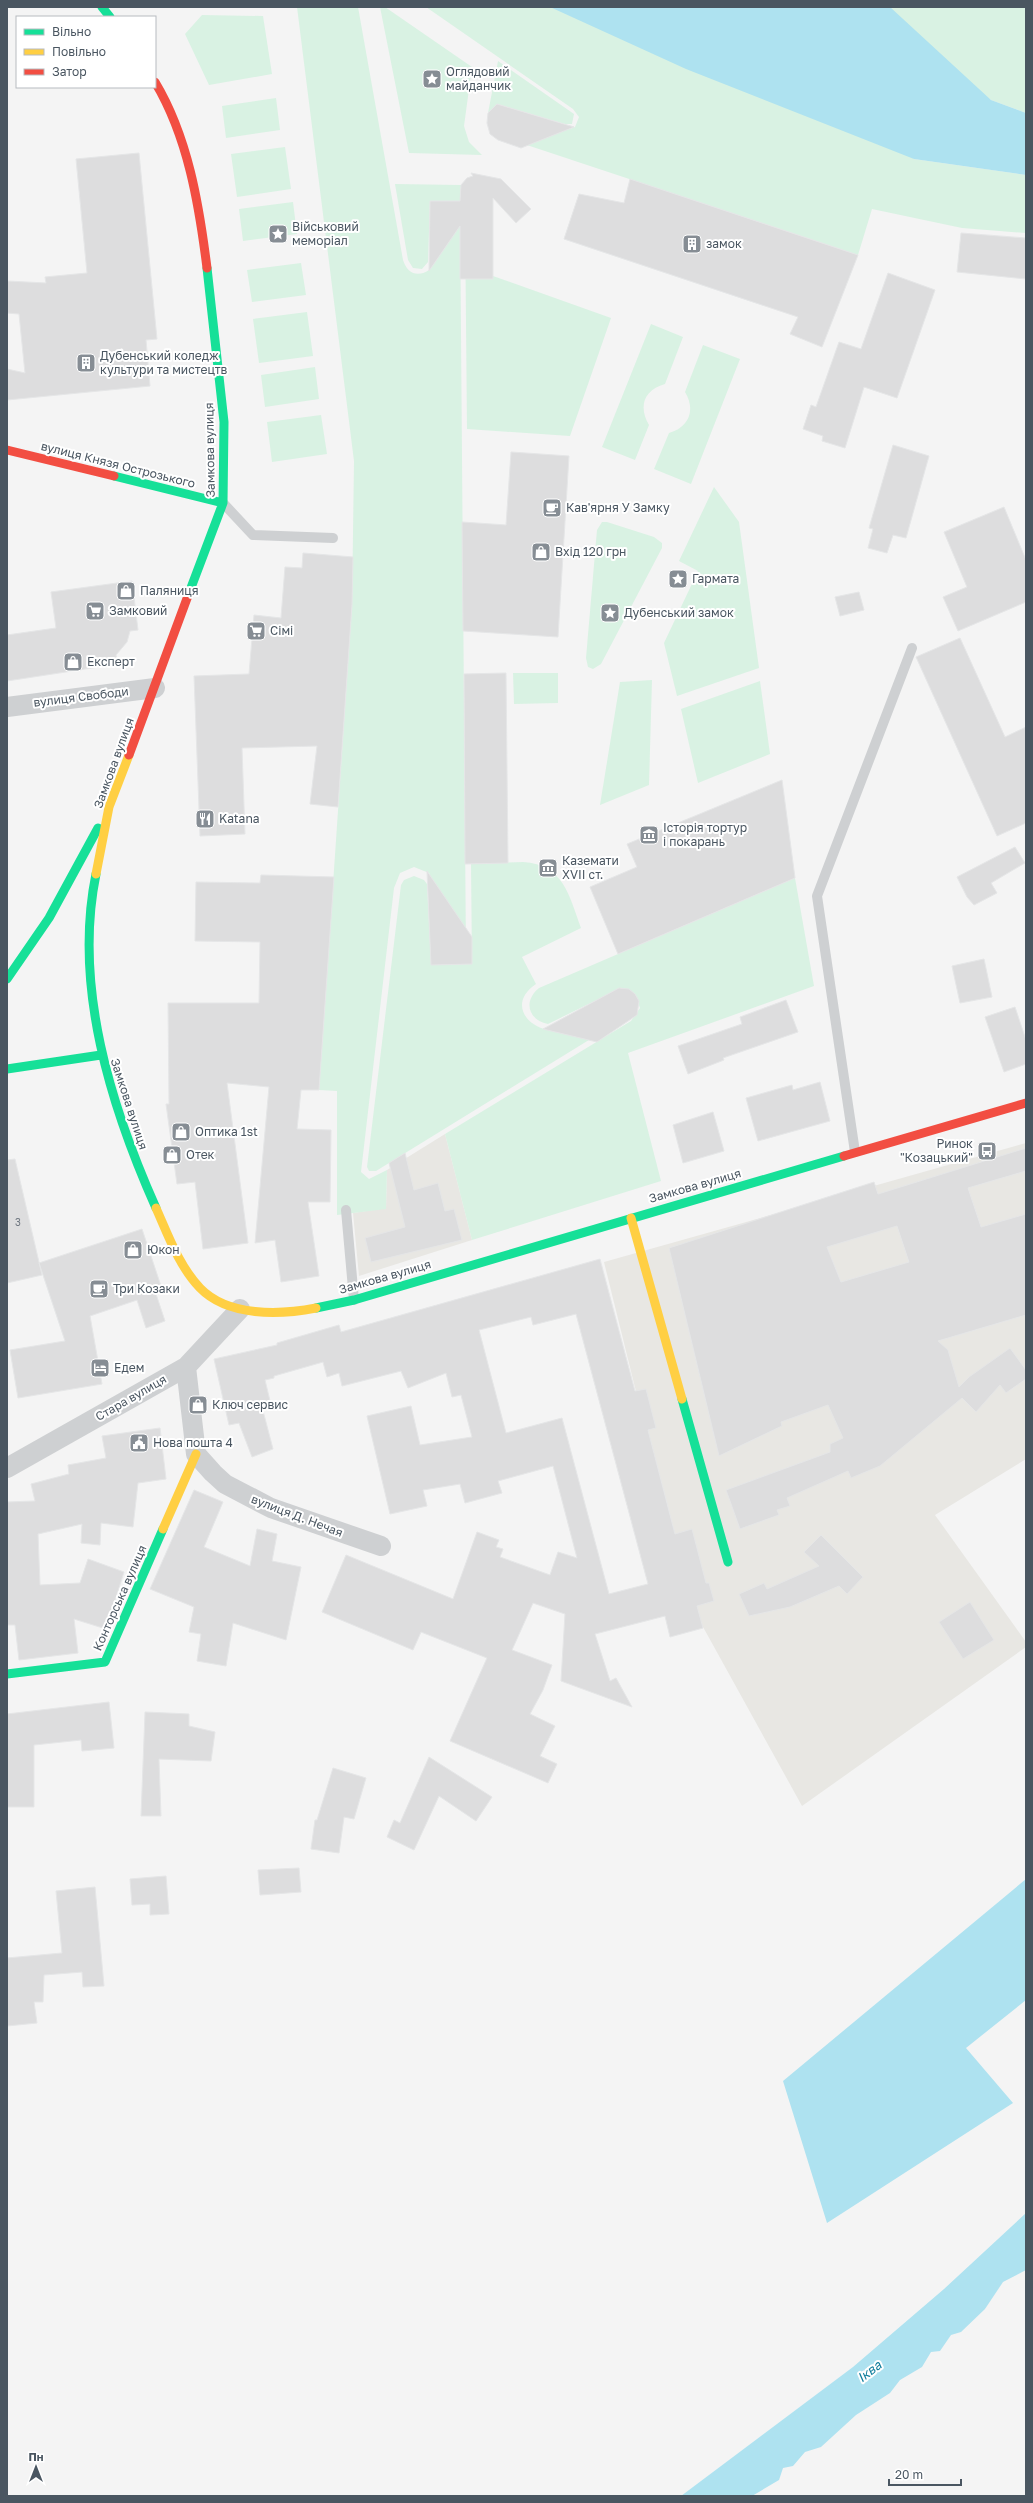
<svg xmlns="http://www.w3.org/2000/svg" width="1033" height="2503" font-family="'Golos Text',sans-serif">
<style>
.commercial{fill:#e8e7e3}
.green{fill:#d9f2e3}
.water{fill:#aee2f0}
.building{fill:#ddddde;stroke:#e5e6e7;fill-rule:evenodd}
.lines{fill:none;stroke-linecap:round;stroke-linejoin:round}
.lane{stroke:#ced0d2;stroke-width:10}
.street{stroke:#ced0d2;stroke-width:20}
.fast{stroke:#16e098;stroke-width:9}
.slow{stroke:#ffcf43;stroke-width:9}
.jam{stroke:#f24e42;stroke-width:9}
.labels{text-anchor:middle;stroke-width:4;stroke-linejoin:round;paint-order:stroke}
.number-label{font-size:10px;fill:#707881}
.poi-label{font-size:12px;fill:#4a5661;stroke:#fff;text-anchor:start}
.street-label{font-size:12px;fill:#4a5661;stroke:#fff}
.water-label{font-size:13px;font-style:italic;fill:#0c7c9b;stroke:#fff}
</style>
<rect width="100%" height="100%" fill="#f4f4f4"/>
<path class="commercial" d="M 445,1134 L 472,1240 L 359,1276 L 353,1213 L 386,1208 L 387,1170 Z
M 1026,1143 L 1026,1459 L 935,1515 L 1026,1642 L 1026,1647 L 802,1806 L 687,1598 L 604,1262 Z"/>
<path class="green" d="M 297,7 L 358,7 L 403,260 C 407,273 417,278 429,270 L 460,207 L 466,957 L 429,873 L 414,867 L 400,873 L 394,888 L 361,1172 L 369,1179 L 387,1170 L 386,1209 L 337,1215 L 337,1091 L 319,1090 L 352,605 L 354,461 Z
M 380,7 L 385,7 L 472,67 L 464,126 L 469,142 L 482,155 L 409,153 Z
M 426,7 L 791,7 L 914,159 L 1026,175 L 1026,233 L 962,228 L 872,209 L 858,255 L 500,136 L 570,129 L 575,127 L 579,117 L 573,109 Z
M 857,7 L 1026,7 L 1026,113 L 991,100 Z
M 202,15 L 263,16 L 272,74 L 209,85 L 185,34 Z
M 498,61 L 574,114 L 572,124 L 565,124 L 497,104 L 488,113 Z
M 276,98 L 280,130 L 226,138 L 222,106 Z
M 285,147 L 291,189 L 237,197 L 231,154 Z
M 395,184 L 461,185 L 460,201 L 430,201 L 428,262 L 422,269 L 413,268 L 408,260 Z
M 293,202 L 297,234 L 243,241 L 239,209 Z
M 465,215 L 493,276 L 611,318 L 570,436 L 467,429 Z
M 301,263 L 306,295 L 252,302 L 247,270 Z
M 307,312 L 313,356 L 259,363 L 253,319 Z
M 651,324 L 683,337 L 665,384 C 644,390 638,406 649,425 L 635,460 L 602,447 Z
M 703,345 L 740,359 L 691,484 L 654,469 L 669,433 C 689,427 696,410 685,392 Z
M 315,367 L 319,399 L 265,407 L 261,375 Z
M 321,415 L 327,454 L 272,462 L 267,422 Z
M 714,487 L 739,522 L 759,668 L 677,696 L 664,643 L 698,571 L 679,561 Z
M 602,522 L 607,522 L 654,537 L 662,543 L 662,548 L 601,664 L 593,669 L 588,667 L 586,658 L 597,530 Z
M 513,673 L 558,673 L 558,703 L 514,704 Z
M 652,680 L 649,785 L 600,805 L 620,682 Z
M 760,681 L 770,754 L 698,783 L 681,709 Z
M 523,862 C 564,865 569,895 581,928 L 522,957 L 536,984 C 512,1000 521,1023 547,1030 L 628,1016 L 376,1171 L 369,1171 L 367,1167 L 401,885 L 404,880 L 414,876 L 424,880 L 427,884 L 431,965 L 472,964 L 471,864 Z
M 795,878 L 814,986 L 628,1053 L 661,1181 L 472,1240 L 445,1134 L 631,1021 L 640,1008 L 635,994 L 621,988 L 548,1024 C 528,1020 523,1001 539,988 Z"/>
<path class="water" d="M 550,7 L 890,7 L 991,100 L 1026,113 L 1026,175 L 914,159 L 686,69 Z
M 1026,1879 L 1026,2000 L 966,2048 L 1013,2103 L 827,2223 L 783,2081 Z
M 1026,2213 L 1026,2270 L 1003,2282 L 985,2309 L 961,2332 L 951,2335 L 940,2351 L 931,2352 L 922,2367 L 900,2380 L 890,2393 L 856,2415 L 821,2447 L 805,2452 L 793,2466 L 783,2468 L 779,2480 L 752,2496 L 681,2496 L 853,2367 L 944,2289 Z"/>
<path class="building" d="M 497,104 L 574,127 L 521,148 L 498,140 L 490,134 L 487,123 L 488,113 Z
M 139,153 L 157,339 L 146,340 L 150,386 L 7,400 L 7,369 L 25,373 L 19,314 L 7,313 L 7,281 L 46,283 L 45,277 L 87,273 L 76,159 Z
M 471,173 L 501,179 L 531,209 L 516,223 L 493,198 L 493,279 L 460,279 L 460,226 L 429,271 L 430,201 L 460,201 L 461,185 L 467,178 L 473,176 Z
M 630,179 L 858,255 L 822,347 L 790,334 L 798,317 L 564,239 L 579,194 L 624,203 Z
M 961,233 L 1026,238 L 1026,279 L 957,272 Z
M 888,273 L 935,290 L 897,398 L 864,387 L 845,448 L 822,441 L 823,436 L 803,429 L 811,405 L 816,407 L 839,342 L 861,349 Z
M 893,445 L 929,456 L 906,538 L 893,535 L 887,553 L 868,548 L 873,529 L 869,528 Z
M 511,452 L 569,456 L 558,637 L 463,631 L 462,522 L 506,525 Z
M 1004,507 L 1026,560 L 1026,602 L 958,631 L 943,597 L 967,587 L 944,532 Z
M 303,553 L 353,557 L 352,605 L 338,807 L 310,804 L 317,746 L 242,748 L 245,834 L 200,836 L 194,676 L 249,674 L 254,615 L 281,618 L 285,567 L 302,568 Z
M 132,581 L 138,630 L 130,631 L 127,642 L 116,655 L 118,664 L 7,681 L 7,635 L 56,628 L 51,592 Z
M 859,592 L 864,610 L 840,616 L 835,597 Z
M 960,638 L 1005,737 L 1026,727 L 1026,823 L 997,836 L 916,657 Z
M 506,673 L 508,863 L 465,864 L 464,674 Z
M 782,780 L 795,878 L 618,954 L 590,887 L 637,867 L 627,844 Z
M 1015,847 L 1025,863 L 991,883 L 997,893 L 974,905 L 967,897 L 957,877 Z
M 427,871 L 472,937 L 472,964 L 431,965 Z
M 261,875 L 334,877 L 319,1090 L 301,1090 L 297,1129 L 331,1130 L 330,1202 L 308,1202 L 319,1276 L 281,1282 L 275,1240 L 255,1243 L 269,1087 L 227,1083 L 248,1243 L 203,1249 L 195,1182 L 177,1184 L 166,1104 L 169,1104 L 168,1003 L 259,1003 L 260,942 L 195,941 L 196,882 L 260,883 Z
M 984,959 L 992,997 L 960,1003 L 952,966 Z
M 619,988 L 629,989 L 635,994 L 639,1001 L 637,1015 L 597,1042 L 543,1029 Z
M 786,1000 L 798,1032 L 723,1058 L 724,1060 L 688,1074 L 678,1046 L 742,1024 L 740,1017 Z
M 1015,1007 L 1026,1040 L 1026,1064 L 1004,1072 L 985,1017 Z
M 820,1082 L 830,1121 L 758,1141 L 746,1098 L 792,1085 L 793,1090 Z
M 713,1112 L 724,1151 L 683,1163 L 673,1125 Z
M 1026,1148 L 1026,1171 L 968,1188 L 981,1227 L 1026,1214 L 1026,1315 L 938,1341 L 948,1350 L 959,1387 L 969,1377 L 1010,1348 L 1026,1370 L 1026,1379 L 1006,1393 L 1000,1385 L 976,1412 L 962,1398 L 880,1466 L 851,1478 L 848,1471 L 787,1498 L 790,1506 L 777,1510 L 779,1515 L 740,1529 L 726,1490 L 830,1452 L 830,1444 L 843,1438 L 828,1405 L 781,1422 L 782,1426 L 719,1456 L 669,1248 L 874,1182 L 878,1194 ZM 897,1226 L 909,1262 L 841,1282 L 827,1247 Z
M 405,1153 L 414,1190 L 438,1183 L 445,1211 L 454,1209 L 462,1240 L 371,1262 L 365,1238 L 405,1227 L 389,1163 Z
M 15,1159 L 42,1275 L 7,1283 L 7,1160 Z
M 142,1229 L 163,1292 L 156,1294 L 165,1321 L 146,1328 L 137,1300 L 90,1316 L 102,1384 L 18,1398 L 10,1350 L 65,1341 L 39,1263 Z
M 600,1259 L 635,1391 L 646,1389 L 656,1428 L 648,1430 L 675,1534 L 692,1529 L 706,1583 L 709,1583 L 714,1601 L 697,1606 L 703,1628 L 670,1637 L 665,1616 L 595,1634 L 610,1681 L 616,1678 L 632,1707 L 561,1681 L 565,1614 L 533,1603 L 512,1650 L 552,1665 L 543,1690 L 530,1714 L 555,1726 L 540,1756 L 557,1764 L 548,1783 L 450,1741 L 487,1658 L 421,1632 L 413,1650 L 322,1612 L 346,1555 L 453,1599 L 477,1532 L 499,1540 L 496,1547 L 503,1549 L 500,1557 L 550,1575 L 558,1552 L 577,1558 L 553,1466 L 498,1481 L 502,1493 L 465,1503 L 460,1484 L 423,1490 L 427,1506 L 390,1514 L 367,1416 L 411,1406 L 420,1445 L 472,1437 L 461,1395 L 452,1397 L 446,1373 L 408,1388 L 401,1371 L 342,1386 L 339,1373 L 327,1377 L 323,1362 L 274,1376 L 274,1378 L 265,1380 L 271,1405 L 262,1407 L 273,1449 L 252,1457 L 239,1423 L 229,1425 L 214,1359 L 277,1345 L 277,1343 L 339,1325 L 341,1332 ZM 576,1314 L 648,1584 L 609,1594 L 562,1418 L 506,1433 L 479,1330 L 531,1317 L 533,1325 Z
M 160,1428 L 166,1479 L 138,1483 L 133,1527 L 101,1523 L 100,1545 L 81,1543 L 82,1524 L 38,1534 L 40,1585 L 80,1583 L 88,1559 L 124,1572 L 106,1629 L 74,1619 L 78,1653 L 19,1660 L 15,1625 L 7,1625 L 7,1502 L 35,1501 L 31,1484 L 69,1474 L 68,1465 L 106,1458 L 102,1436 Z
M 194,1490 L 223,1502 L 204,1547 L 250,1566 L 257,1529 L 277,1534 L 272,1561 L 301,1567 L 286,1640 L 233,1623 L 226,1666 L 197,1661 L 201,1634 L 189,1632 L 194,1607 L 150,1589 Z
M 821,1535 L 863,1577 L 847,1594 L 839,1586 L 790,1607 L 749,1616 L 739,1594 L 764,1583 L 767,1589 L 819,1566 L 804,1552 Z
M 970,1602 L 994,1640 L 963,1659 L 939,1622 Z
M 109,1702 L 114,1748 L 82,1751 L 81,1740 L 34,1745 L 34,1807 L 7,1807 L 7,1714 Z
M 145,1712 L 189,1714 L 189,1726 L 215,1732 L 211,1761 L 159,1759 L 161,1816 L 141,1816 Z
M 429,1757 L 492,1797 L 476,1821 L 439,1796 L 414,1850 L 387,1837 L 394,1820 L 400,1823 Z
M 333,1768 L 366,1778 L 354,1819 L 344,1817 L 339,1853 L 311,1849 L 315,1820 L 317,1820 Z
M 299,1868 L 301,1892 L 260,1895 L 258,1870 Z
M 166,1876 L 169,1914 L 150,1915 L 150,1904 L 132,1905 L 130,1879 Z
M 95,1887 L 104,1986 L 83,1987 L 82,1972 L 44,1975 L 43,2002 L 34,2002 L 37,2023 L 7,2026 L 7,1958 L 62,1953 L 56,1891 Z"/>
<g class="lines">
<path class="lane" d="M 223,503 L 253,535 L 333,538
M 855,1152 L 817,896 L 912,648
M 346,1210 L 354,1300"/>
<path class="street" d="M 7,707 L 155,688
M 186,1367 L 196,1454 L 213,1473 L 225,1484 L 271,1508 L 381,1546
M 7,1468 L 186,1367 L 240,1309"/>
<path class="fast" d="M 102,7 L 110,17
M 114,476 L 223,503
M 189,593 L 223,503 L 224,422 L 207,268
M 96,874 C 73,986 111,1107 156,1208
M 7,979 L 49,918 L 98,828
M 7,1069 L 101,1055
M 316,1308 L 354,1300 L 844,1156
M 682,1399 L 728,1562
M 7,1674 L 105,1662 L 163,1529"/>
<path class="slow" d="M 96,874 L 109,807 L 129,755
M 156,1208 C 168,1235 179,1266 200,1288 C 228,1317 280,1315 316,1308
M 631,1218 L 682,1399
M 163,1529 L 196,1454"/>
<path class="jam" d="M 155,82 C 188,137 199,204 207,268
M 7,450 L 114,476
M 129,755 L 189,593
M 844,1156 L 1026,1103"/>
</g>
<defs>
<g id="sight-square" transform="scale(1)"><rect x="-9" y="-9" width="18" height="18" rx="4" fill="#868d94" stroke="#fff"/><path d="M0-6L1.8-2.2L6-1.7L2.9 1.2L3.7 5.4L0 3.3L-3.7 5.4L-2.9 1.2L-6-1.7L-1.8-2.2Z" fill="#fff"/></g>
<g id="building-square" transform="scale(1)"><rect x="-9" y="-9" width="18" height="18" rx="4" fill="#868d94" stroke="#fff"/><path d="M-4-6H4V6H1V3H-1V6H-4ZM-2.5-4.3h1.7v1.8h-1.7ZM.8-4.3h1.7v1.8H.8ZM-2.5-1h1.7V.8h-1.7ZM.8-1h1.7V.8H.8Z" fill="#fff"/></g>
<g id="cafe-square" transform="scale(1)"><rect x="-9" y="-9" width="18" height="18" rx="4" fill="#868d94" stroke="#fff"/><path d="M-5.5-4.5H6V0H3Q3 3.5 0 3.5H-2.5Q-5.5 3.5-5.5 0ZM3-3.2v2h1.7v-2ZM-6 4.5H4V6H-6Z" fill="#fff"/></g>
<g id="shop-square" transform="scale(1)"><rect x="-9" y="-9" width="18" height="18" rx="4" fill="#868d94" stroke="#fff"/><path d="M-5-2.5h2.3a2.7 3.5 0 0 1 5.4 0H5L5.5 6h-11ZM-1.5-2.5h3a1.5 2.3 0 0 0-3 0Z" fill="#fff"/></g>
<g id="supermarket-square" transform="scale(1)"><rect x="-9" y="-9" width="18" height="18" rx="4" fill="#868d94" stroke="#fff"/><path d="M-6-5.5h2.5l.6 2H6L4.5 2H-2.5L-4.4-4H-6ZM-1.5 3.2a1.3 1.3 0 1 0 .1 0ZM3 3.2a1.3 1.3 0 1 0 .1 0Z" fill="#fff"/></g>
<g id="restaurant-square" transform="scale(1)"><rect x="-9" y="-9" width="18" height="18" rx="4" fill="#868d94" stroke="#fff"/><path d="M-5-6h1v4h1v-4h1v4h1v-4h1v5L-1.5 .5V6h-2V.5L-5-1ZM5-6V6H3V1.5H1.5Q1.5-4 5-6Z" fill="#fff"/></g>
<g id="museum-square" transform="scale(1)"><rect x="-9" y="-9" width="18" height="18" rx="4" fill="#868d94" stroke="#fff"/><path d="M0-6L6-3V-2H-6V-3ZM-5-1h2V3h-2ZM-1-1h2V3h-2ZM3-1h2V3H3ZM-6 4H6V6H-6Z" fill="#fff"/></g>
<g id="bus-square" transform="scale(1)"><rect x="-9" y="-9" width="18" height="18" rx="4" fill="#868d94" stroke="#fff"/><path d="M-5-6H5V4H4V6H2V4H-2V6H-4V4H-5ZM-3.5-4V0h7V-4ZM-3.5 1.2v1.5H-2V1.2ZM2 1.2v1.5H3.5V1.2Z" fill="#fff"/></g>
<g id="hotel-square" transform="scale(1)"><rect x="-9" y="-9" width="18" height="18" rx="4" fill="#868d94" stroke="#fff"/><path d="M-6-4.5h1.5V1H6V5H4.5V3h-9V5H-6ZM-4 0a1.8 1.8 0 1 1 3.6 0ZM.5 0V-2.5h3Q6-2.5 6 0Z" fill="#fff"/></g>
<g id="civic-square" transform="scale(1)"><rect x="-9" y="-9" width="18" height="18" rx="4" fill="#868d94" stroke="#fff"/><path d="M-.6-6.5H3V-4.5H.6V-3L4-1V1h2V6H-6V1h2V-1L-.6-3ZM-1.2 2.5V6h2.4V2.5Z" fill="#fff"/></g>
</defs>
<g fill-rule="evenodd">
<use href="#sight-square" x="432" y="79"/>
<use href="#sight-square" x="278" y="234"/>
<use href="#building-square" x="692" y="244"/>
<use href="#building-square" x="86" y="363"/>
<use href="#cafe-square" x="552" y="508"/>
<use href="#shop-square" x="541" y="552"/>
<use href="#sight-square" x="678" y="579"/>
<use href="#shop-square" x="126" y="591"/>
<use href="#supermarket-square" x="95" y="611"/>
<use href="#sight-square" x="610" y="613"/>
<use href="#supermarket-square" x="256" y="631"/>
<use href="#shop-square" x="73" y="662"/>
<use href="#restaurant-square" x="205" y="819"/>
<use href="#museum-square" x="649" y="835"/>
<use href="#museum-square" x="548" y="868"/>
<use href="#shop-square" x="181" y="1132"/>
<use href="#bus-square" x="987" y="1151"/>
<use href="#shop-square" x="172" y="1155"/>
<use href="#shop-square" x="133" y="1250"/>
<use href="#cafe-square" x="99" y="1289"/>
<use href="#hotel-square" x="100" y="1368"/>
<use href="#shop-square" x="198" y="1405"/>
<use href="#civic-square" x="139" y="1443"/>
</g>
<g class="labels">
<g class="number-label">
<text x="18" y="1226">3</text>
</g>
<g class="poi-label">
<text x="446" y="76">Оглядовий<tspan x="446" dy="14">майданчик</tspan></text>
<text x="292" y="231">Військовий<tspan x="292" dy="14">меморіал</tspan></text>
<text x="706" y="248">замок</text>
<text x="100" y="360">Дубенський коледж<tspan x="100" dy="14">культури та мистецтв</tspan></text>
<text x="566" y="512">Кав'ярня У Замку</text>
<text x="555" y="556">Вхід 120 грн</text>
<text x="692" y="583">Гармата</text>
<text x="140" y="595">Паляниця</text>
<text x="109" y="615">Замковий</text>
<text x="624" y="617">Дубенський замок</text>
<text x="270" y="635">Сімі</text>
<text x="87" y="666">Експерт</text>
<text x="219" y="823">Katana</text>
<text x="663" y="832">Історія тортур<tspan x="663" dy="14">і покарань</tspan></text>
<text x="562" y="865">Каземати<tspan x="562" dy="14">XVII ст.</tspan></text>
<text x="195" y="1136">Оптика 1st</text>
<text x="973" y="1148" text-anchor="end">Ринок<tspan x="973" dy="14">"Козацький"</tspan></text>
<text x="186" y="1159">Отек</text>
<text x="147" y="1254">Юкон</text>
<text x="113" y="1293">Три Козаки</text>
<text x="114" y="1372">Едем</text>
<text x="212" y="1409">Ключ сервис</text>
<text x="153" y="1447">Нова пошта 4</text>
</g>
<g class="street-label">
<text transform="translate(210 450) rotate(-91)" y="4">Замкова вулиця</text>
<text transform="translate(118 465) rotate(14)" y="4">вулиця Князя Острозького</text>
<text transform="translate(81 697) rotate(-7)" y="4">вулиця Свободи</text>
<text transform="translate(114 763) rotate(-70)" y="4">Замкова вулиця</text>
<text transform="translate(129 1104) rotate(72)" y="4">Замкова вулиця</text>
<text transform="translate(695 1186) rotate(-16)" y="4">Замкова вулиця</text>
<text transform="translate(385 1277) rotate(-16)" y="4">Замкова вулиця</text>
<text transform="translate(131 1398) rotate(-30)" y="4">Стара вулиця</text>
<text transform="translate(297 1516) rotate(21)" y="4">вулиця Д. Нечая</text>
<text transform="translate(120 1598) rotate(-66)" y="4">Конторська вулиця</text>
</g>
<g class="water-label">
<text transform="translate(869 2371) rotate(-38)" y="5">Іква</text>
</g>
</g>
<rect width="1033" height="2503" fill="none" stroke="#4a5661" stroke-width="16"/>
<rect x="16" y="16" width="140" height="72" fill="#ffffff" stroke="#b7bbc0"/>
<rect x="24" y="29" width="20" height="6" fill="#16e098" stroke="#b7bbc0"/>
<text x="52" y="36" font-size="12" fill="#4a5661">Вільно</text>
<rect x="24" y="49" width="20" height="6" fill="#ffcf43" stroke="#b7bbc0"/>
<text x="52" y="56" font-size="12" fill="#4a5661">Повільно</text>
<rect x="24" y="69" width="20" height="6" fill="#f24e42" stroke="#b7bbc0"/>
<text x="52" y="76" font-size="12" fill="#4a5661">Затор</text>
<g transform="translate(36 2467)" stroke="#ffffff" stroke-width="3" paint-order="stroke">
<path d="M0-3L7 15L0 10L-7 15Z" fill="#4a5661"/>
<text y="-6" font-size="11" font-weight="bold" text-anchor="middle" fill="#4a5661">Пн</text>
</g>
<path d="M889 2479v6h72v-6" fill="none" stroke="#4a5661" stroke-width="2"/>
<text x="895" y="2479" font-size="12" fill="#4a5661" stroke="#ffffff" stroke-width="3" paint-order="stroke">20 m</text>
</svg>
